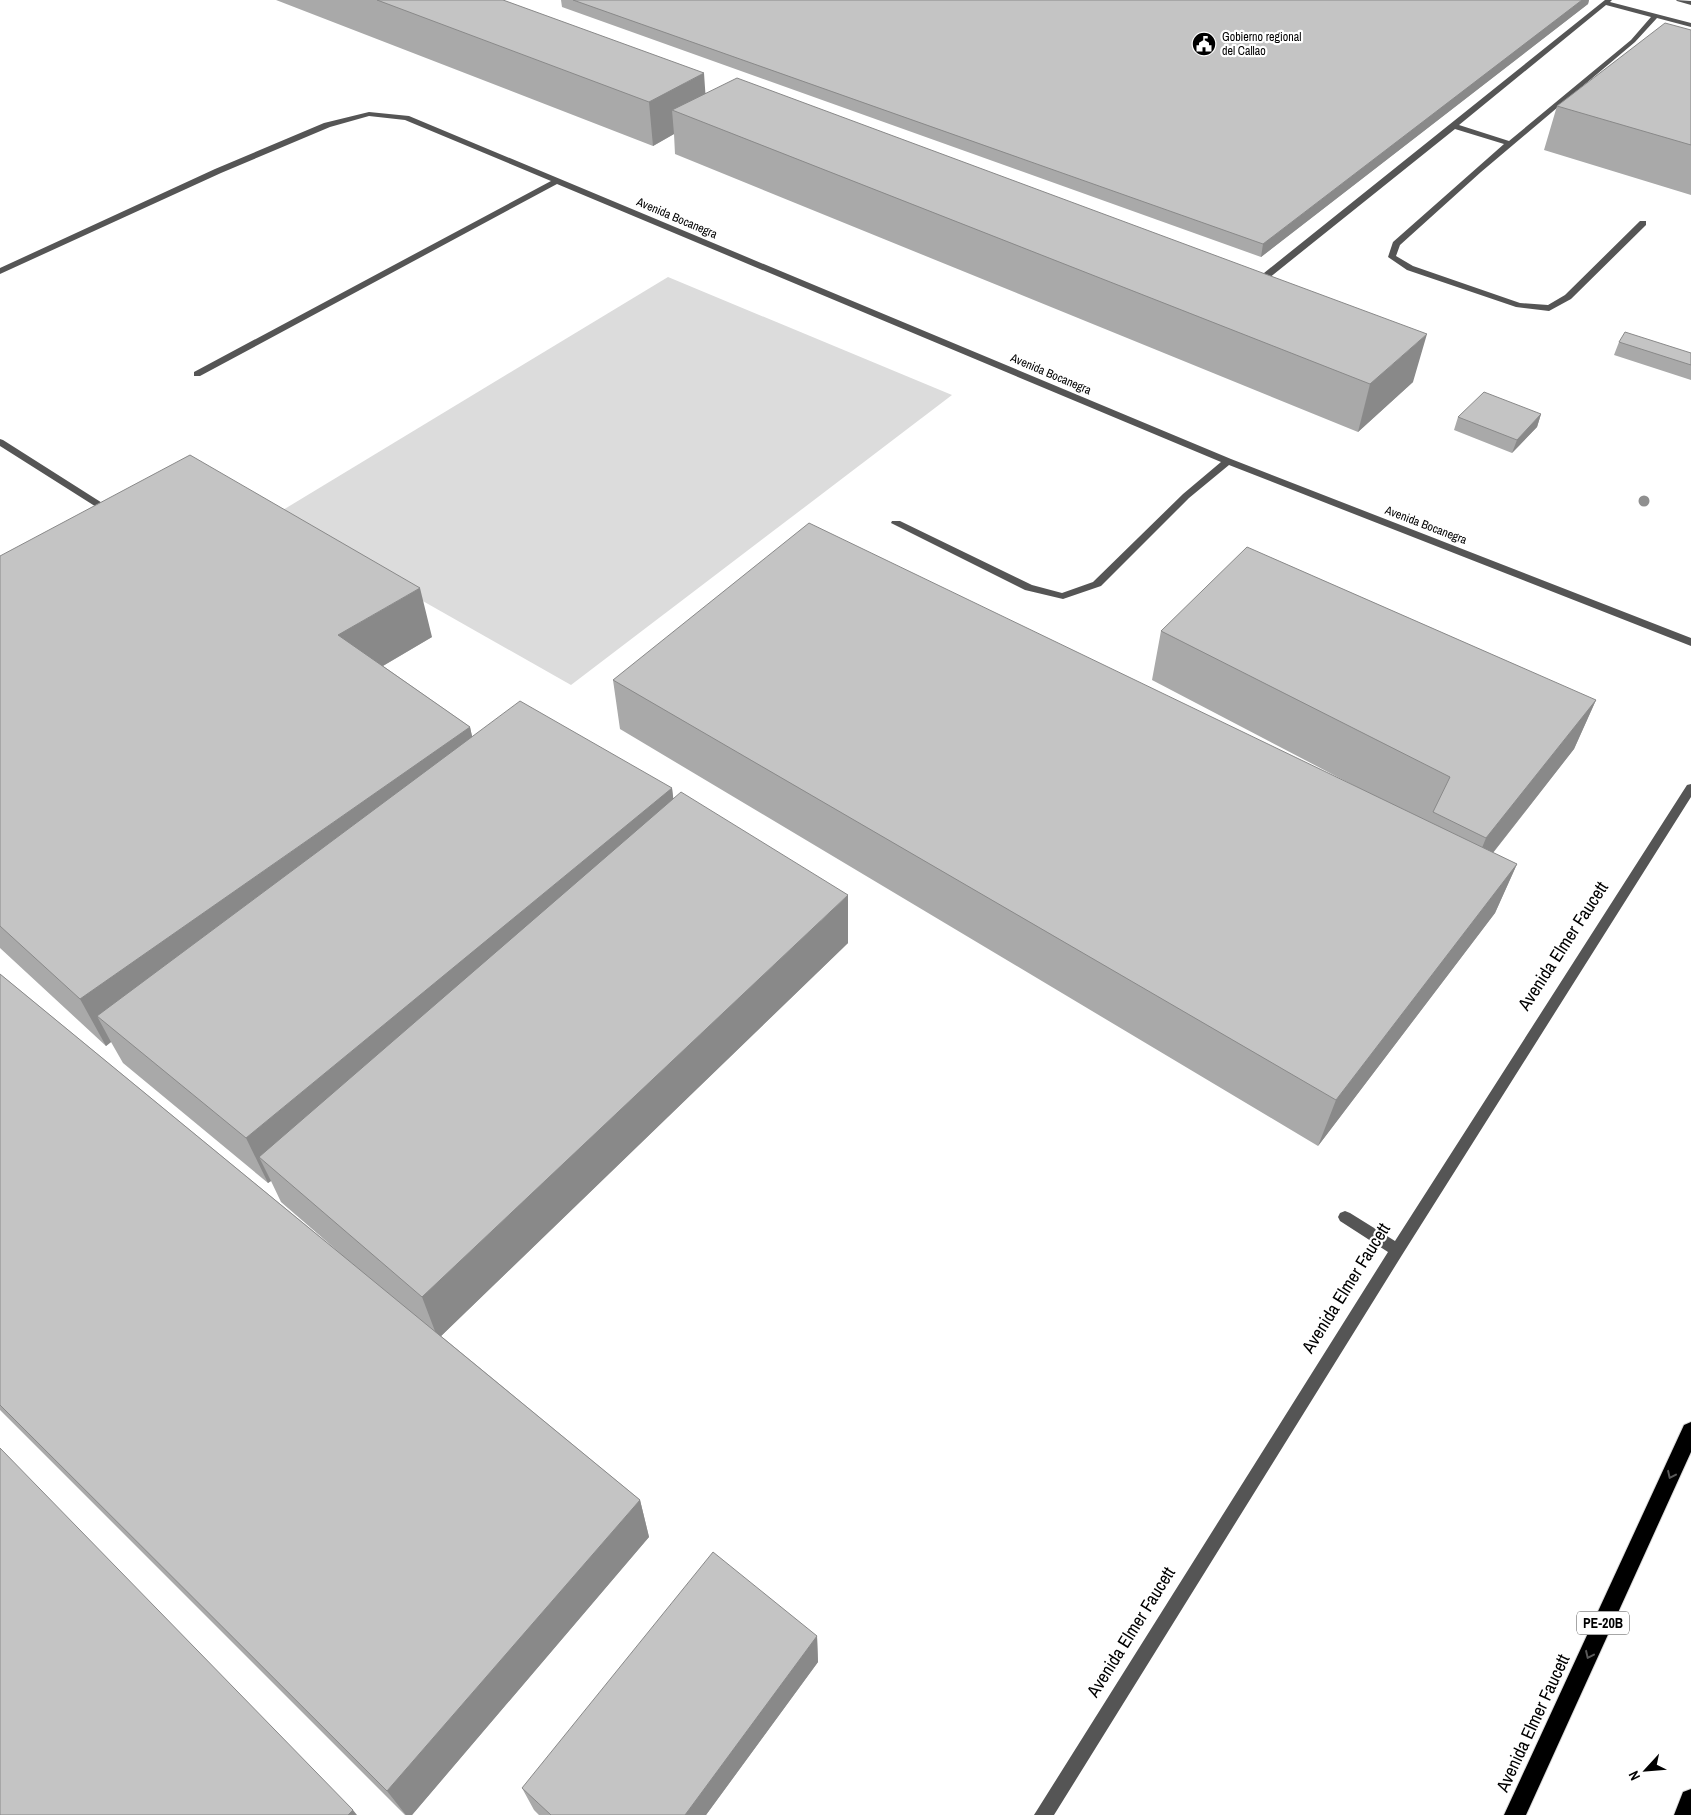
<svg xmlns="http://www.w3.org/2000/svg" width="1691" height="1815" font-family="'Archivo Narrow',sans-serif">
<style>
.green{fill:#dcdcdc}
.lines{fill:none;stroke-linecap:round;stroke-linejoin:round}
.highway-casing{stroke:#dbdbdb;stroke-width:2}
.minor{fill:#555;fill-rule:evenodd}
.highway{fill:#000;fill-rule:evenodd}
.tree{fill:#8f8f8f}
.wall{fill:#a9a9a9}
.shaded-wall{fill:#898989}
.building{fill:#c4c4c4;stroke:#898989}
.oneway{stroke:#595959}
.labels{text-anchor:middle;stroke-width:4.5;stroke-linejoin:round;paint-order:stroke}
.far-poi-label{font-size:12px;fill:#000;stroke:#fff;text-anchor:start}
.far-street-label{font-size:12px;fill:#000;stroke:#fff}
.shield{fill:#fff;stroke:#4c4c4c;stroke-width:1}
.shield-label{font-size:14px;font-weight:bold;fill:#000}
.near-street-label{font-size:18px;fill:#000;stroke:#fff}
</style>
<rect width="100%" height="100%" fill="#fff"/>
<path class="green" d="M 668,277 L 952,395 L 571,685 L 273,516 Z"/>
<g class="lines">
<g class="highway-casing">
<path id="highway" d="M 1691,1422 L 1691,1452 L 1526,1815 L 1504,1815 L 1684,1425 Z
M 1691,1789 L 1691,1815 L 1674,1815 L 1683,1792 Z"/>
</g>
<path class="minor" d="M 1605,0 L 1612,0 L 1610,2 L 1691,23 L 1691,27 L 1657,18 L 1635,42 L 1481,172 L 1400,245 L 1396,256 L 1413,266 L 1520,303 L 1548,305 L 1565,295 L 1640,221 L 1646,221 L 1646,225 L 1571,299 L 1549,311 L 1516,307 L 1407,270 L 1388,257 L 1393,242 L 1504,144 L 1455,129 L 1269,278 L 1248,278 L 1248,274 L 1264,273 ZM 1606,5 L 1651,17 L 1631,40 L 1509,141 L 1459,125 Z
M 1676,0 L 1691,1 L 1691,5 L 1677,1 Z
M 369,112 L 409,116 L 1231,459 L 1691,638 L 1691,646 L 1229,465 L 1189,498 L 1101,586 L 1063,599 L 1025,590 L 891,523 L 892,521 L 900,521 L 1032,585 L 1062,593 L 1093,582 L 1183,494 L 1221,462 L 557,184 L 200,376 L 194,376 L 194,372 L 551,181 L 405,120 L 369,116 L 330,127 L 221,173 L 0,274 L 0,268 L 215,169 L 324,123 Z
M 0,439 L 3,440 L 118,513 L 117,515 L 109,515 L 0,446 Z
M 1691,784 L 1691,797 L 1402,1255 L 1054,1815 L 1034,1815 L 1388,1252 L 1340,1221 L 1338,1217 L 1340,1213 L 1345,1211 L 1350,1213 L 1395,1241 L 1687,785 Z"/>
<use href="#highway" class="highway"/>
</g>
<circle class="tree" cx="1644" cy="501" r="5.5"/>
<path class="wall" d="M 276,0 L 503,0 L 706,93 L 1413,382 L 1358,432 L 675,154 L 674,134 L 653,146 Z
M 561,0 L 1589,0 L 1588,4 L 1261,257 L 562,7 Z
M 1691,30 L 1691,195 L 1544,150 L 1557,106 Z
M 1619,342 L 1691,353 L 1691,380 L 1614,355 Z
M 1541,414 L 1537,427 L 1512,453 L 1454,430 L 1458,417 Z
M 0,556 L 432,637 L 383,666 L 470,727 L 472,737 L 672,788 L 673,799 L 848,943 L 441,1336 L 640,1500 L 649,1537 L 412,1815 L 405,1815 L 0,1410 L 0,974 L 341,1254 L 281,1202 L 271,1181 L 268,1183 L 123,1063 L 111,1042 L 106,1046 L 0,948 Z
M 1161,631 L 1596,700 L 1574,749 L 1493,853 L 1517,864 L 1495,913 L 1318,1146 L 620,729 L 613,680 L 1370,794 L 1152,680 Z
M 817,1636 L 818,1662 L 706,1815 L 539,1815 L 534,1810 L 522,1788 Z"/>
<path class="shaded-wall" d="M 1582,0 L 1589,0 L 1588,4 L 1261,257 L 1263,244 Z
M 704,73 L 707,117 L 672,110 L 674,134 L 653,146 L 649,102 Z
M 1427,334 L 1413,382 L 1358,432 L 1370,384 Z
M 1541,414 L 1537,427 L 1512,453 L 1517,440 Z
M 420,588 L 432,637 L 352,684 L 338,635 Z
M 1596,700 L 1574,749 L 1466,887 L 1486,838 Z
M 470,727 L 481,776 L 97,1016 L 111,1042 L 106,1046 L 80,999 Z
M 672,788 L 678,836 L 259,1157 L 271,1181 L 268,1183 L 246,1138 Z
M 1517,864 L 1495,913 L 1318,1146 L 1336,1100 Z
M 848,895 L 848,943 L 438,1339 L 422,1297 Z
M 640,1500 L 649,1537 L 412,1815 L 406,1815 L 387,1791 Z
M 817,1636 L 818,1662 L 706,1815 L 685,1815 Z
M 353,1810 L 357,1815 L 348,1815 Z"/>
<path class="building" d="M 377,0 L 503,0 L 704,73 L 649,102 Z
M 573,0 L 1582,0 L 1263,244 Z
M 1665,23 L 1691,30 L 1691,145 L 1557,106 Z
M 737,78 L 1427,334 L 1370,384 L 672,110 Z
M 1625,332 L 1691,353 L 1691,365 L 1619,342 Z
M 1484,392 L 1541,414 L 1517,440 L 1458,417 Z
M 190,455 L 420,588 L 338,635 L 470,727 L 80,999 L 0,926 L 0,556 Z
M 809,523 L 1517,864 L 1336,1100 L 613,680 Z
M 1247,547 L 1596,700 L 1486,838 L 1433,812 L 1450,777 L 1161,631 Z
M 520,701 L 672,788 L 246,1138 L 97,1016 Z
M 681,792 L 848,895 L 422,1297 L 259,1157 Z
M 0,974 L 640,1500 L 387,1791 L 0,1405 Z
M 0,1448 L 353,1810 L 348,1815 L 0,1815 Z
M 713,1552 L 817,1636 L 685,1815 L 551,1815 L 522,1788 Z"/>
<defs><path id="oneway-chevron" d="M-2-3.5L2.5 0L-2 3.5" fill="none" stroke-width="1.6" stroke-linecap="round" stroke-linejoin="round" transform="scale(1.25)"/></defs>
<g class="oneway">
<use href="#oneway-chevron" transform="translate(1671 1475) rotate(115)"/>
<use href="#oneway-chevron" transform="translate(1589 1655) rotate(115)"/>
</g>
<defs>
<g id="civic-disc" transform="scale(1.25)"><circle r="9.5" fill="#000" stroke="#fff"/><path d="M-.6-6.5H3V-4.5H.6V-3L4-1V1h2V6H-6V1h2V-1L-.6-3ZM-1.2 2.5V6h2.4V2.5Z" fill="#fff"/></g>
</defs>
<g fill-rule="evenodd">
<use href="#civic-disc" x="1204" y="44"/>
</g>
<g class="labels">
<g class="far-poi-label">
<text x="1222" y="41">Gobierno regional<tspan x="1222" dy="14">del Callao</tspan></text>
</g>
<g class="far-street-label">
<text transform="translate(677 218) rotate(23)" y="4">Avenida Bocanegra</text>
<text transform="translate(1051 374) rotate(23)" y="4">Avenida Bocanegra</text>
<text transform="translate(1426 525) rotate(21)" y="4">Avenida Bocanegra</text>
</g>
<rect class="shield" x="1577" y="1611.5" width="52" height="23" rx="4"/>
<g class="shield-label">
<text x="1603" y="1628">PE-20B</text>
</g>
<g class="near-street-label">
<text transform="translate(1563 946) rotate(-57)" y="6">Avenida Elmer Faucett</text>
<text transform="translate(1346 1288) rotate(-58)" y="6">Avenida Elmer Faucett</text>
<text transform="translate(1131 1632) rotate(-58)" y="6">Avenida Elmer Faucett</text>
<text transform="translate(1533 1723) rotate(-65)" y="6">Avenida Elmer Faucett</text>
</g>
</g>
<g transform="translate(1646 1770) rotate(244)" stroke="#ffffff" stroke-width="4" paint-order="stroke">
<path d="M0-4L9 19L0 12L-9 19Z" fill="#000000"/>
<text y="-8" font-size="14" font-weight="bold" text-anchor="middle" fill="#000000">N</text>
</g>
</svg>
